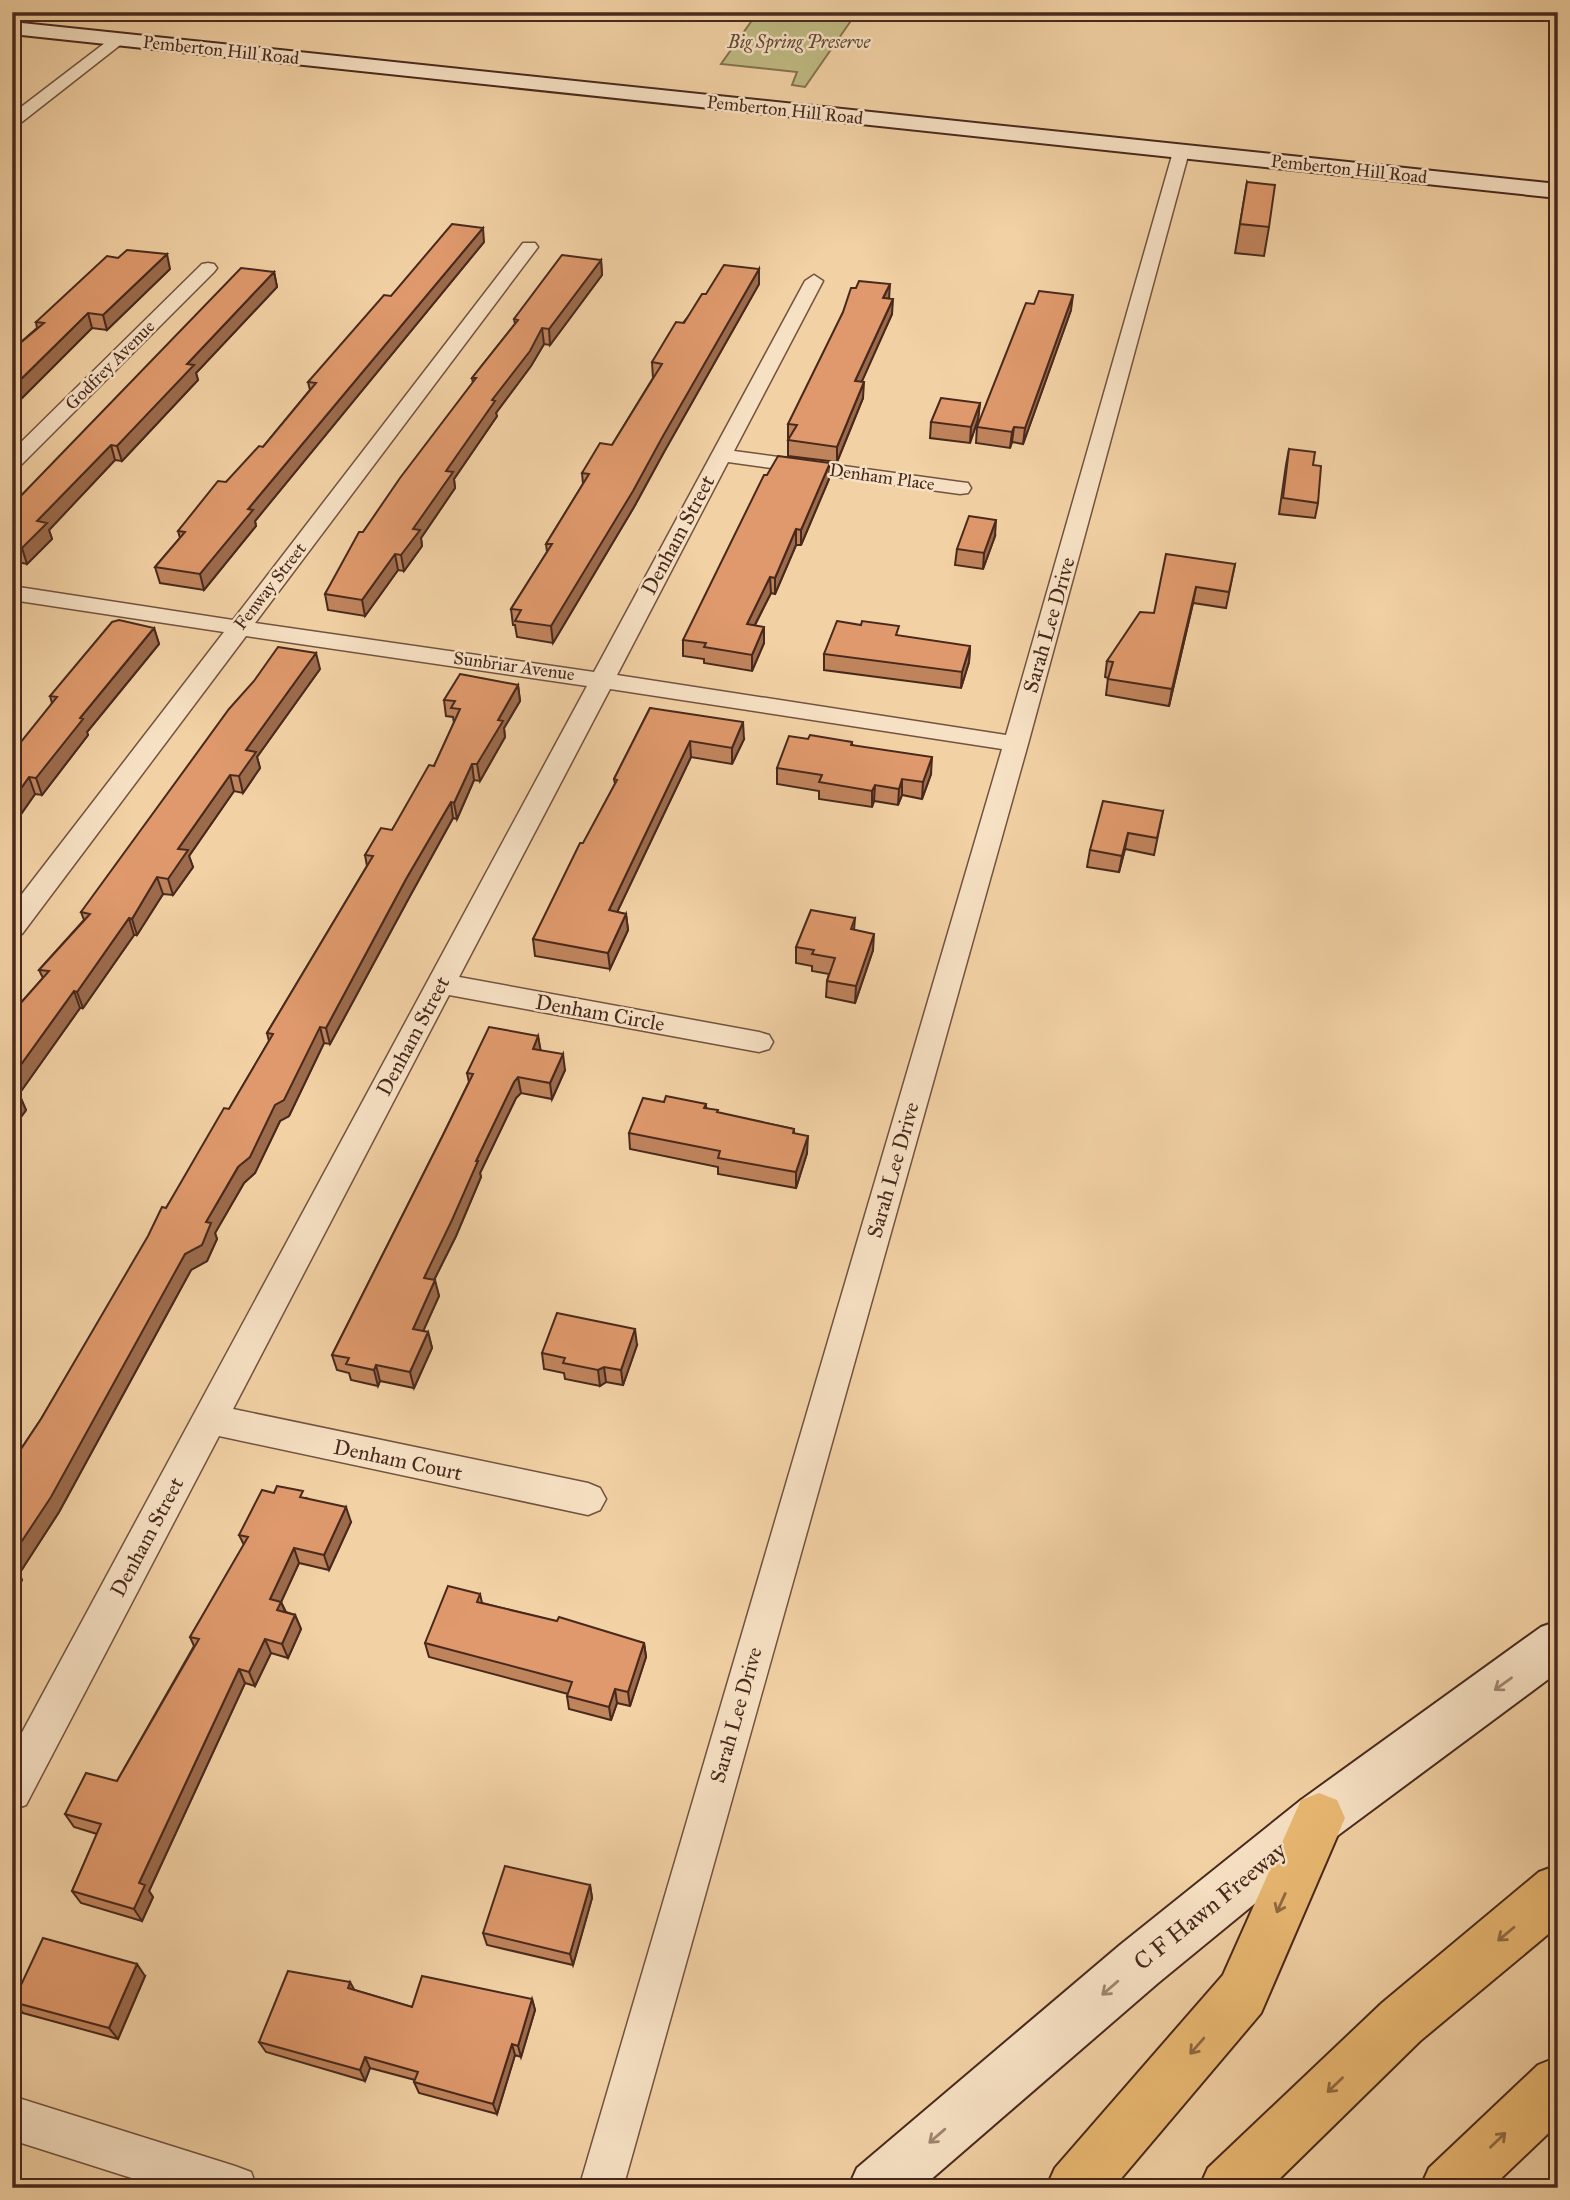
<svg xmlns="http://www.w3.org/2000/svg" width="1570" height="2200" font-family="'IM FELL Great Primer',serif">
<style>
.green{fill:#bfba82;stroke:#847250;stroke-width:2}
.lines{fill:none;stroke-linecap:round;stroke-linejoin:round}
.street-casing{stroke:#72533f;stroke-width:3}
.secondary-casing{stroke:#48291d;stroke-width:4}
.highway-casing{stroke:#48291d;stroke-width:4}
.street{fill:#f7e1c4;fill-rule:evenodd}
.secondary{fill:#f7e1c4;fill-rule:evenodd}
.highway{fill:#e9b872;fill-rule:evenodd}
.wall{fill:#c0845d;stroke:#48291d;stroke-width:2}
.shaded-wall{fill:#9c6b4c;stroke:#48291d;stroke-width:2}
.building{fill:#df996c;stroke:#48291d;stroke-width:2}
.oneway{stroke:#a08570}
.oneway2{stroke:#906943}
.labels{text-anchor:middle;stroke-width:5;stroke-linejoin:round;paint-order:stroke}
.far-park-label{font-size:18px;font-style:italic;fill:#604631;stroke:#f7e1c4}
.far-street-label{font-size:18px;fill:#48291d;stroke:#f7e1c4}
.street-label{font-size:21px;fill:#48291d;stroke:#f7e1c4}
.near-street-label{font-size:24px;fill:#48291d;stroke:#f7e1c4}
</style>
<rect width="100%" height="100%" fill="#f2d1a4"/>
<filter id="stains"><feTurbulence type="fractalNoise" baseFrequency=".00286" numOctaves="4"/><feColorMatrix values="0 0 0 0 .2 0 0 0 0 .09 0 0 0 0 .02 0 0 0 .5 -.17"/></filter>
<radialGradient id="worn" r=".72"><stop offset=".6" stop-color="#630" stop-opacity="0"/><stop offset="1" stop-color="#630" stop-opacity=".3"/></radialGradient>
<path class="green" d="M 758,12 L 857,12 L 805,87 L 792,85 L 797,72 L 721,64 Z"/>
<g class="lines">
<g class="street-casing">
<path id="street" d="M 119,34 L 124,36 L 127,39 L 124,42 L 18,125 L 12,127 L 12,114 L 114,36 Z
M 1181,147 L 1189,152 L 1028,744 L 623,2188 L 579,2188 L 1002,749 L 610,689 L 459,977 L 759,1032 L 769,1035 L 773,1042 L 769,1049 L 759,1052 L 449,995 L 233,1409 L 588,1483 L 600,1488 L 606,1499 L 600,1510 L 588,1515 L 219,1436 L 26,1805 L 12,1810 L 12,1751 L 587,686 L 246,636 L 22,934 L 12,936 L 12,907 L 224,632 L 12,600 L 12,586 L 233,620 L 523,243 L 535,243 L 538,247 L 535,251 L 255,623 L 594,672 L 805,281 L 814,275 L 823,281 L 734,451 L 960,482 L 968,483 L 971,488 L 968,493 L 960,494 L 728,462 L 617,675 L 1006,735 L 1173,152 Z
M 208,263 L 214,264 L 217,268 L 214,272 L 19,467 L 12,469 L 12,451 L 202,264 Z
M 12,2096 L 235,2166 L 251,2172 L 257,2188 L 163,2188 L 12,2140 Z"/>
</g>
<g class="secondary-casing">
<path id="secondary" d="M 12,22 L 1558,184 L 1558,198 L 12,34 Z
M 1558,1621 L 1558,1672 L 1337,1836 L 1158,1983 L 921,2188 L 848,2188 L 857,2168 L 1120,1945 L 1301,1800 L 1541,1627 Z"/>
</g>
<g class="highway-casing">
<path id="highway" d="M 1319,1793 L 1337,1800 L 1345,1818 L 1261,2013 L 1113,2188 L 1046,2188 L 1055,2168 L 1223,1975 L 1301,1800 Z
M 1558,1865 L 1558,1926 L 1420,2041 L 1270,2188 L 1199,2188 L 1208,2168 L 1382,2003 L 1539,1872 Z
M 1558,2057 L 1558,2124 L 1491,2188 L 1420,2188 L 1429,2168 L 1538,2065 Z"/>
</g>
<use href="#street" class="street"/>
<use href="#secondary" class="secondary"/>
<use href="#highway" class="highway"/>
</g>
<path class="wall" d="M 1247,182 L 1269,227 L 1264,256 L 1235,253 Z
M 484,242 L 255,521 L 256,526 L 204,590 L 160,583 L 155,567 L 180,538 L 178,531 L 226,482 L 263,447 L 310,390 L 308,382 L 391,296 Z
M 601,260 L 602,275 L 550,345 L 544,344 L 531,366 L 496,413 L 497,416 L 454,479 L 455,488 L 421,538 L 422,546 L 404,571 L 398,570 L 365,616 L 328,610 L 325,594 L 363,532 L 473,383 L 472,378 L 515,324 L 514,319 Z
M 170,269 L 107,330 L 92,328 L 12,408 L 12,350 L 37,328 L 36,322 Z
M 759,269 L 759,284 L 664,452 L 634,507 L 553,643 L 517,637 L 515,625 L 513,625 L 511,609 L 547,552 L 546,544 L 583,484 L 582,473 L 612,445 L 653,378 L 652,362 L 706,294 Z
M 274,272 L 277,287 L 196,373 L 198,380 L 122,461 L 115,460 L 49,530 L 52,539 L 27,564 L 12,561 L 12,505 Z
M 889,298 L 892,314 L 861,382 L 863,398 L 837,462 L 788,456 L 788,424 Z
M 1071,310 L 1023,444 L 1012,442 L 1010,448 L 976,443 L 977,427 Z
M 980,403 L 978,419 L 970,443 L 930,438 L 931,422 Z
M 1289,449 L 1313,465 L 1318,503 L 1315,518 L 1279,514 L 1286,465 Z
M 829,479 L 801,545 L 796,545 L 775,594 L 771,593 L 755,625 L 764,643 L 752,671 L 704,663 L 704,659 L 683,656 L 683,640 Z
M 995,536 L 983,569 L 955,565 L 957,549 Z
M 1235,564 L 1226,608 L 1193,603 L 1169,706 L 1106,695 L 1108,678 L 1105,677 L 1107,661 L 1154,613 Z
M 154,628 L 159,644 L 87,732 L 88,735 L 42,795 L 35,794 L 12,827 L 52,703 L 50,696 Z
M 970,646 L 969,662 L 961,688 L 824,670 L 824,654 Z
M 320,669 L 257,757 L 260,768 L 243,793 L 234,791 L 189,856 L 193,867 L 173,895 L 163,894 L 137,935 L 134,935 L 83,1008 L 80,1008 L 19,1094 L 26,1110 L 12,1129 L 12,1013 L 43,978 L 39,970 L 84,920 L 81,912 Z
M 518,685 L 520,701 L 504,728 L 505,737 L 480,781 L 474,780 L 457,819 L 453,818 L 410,896 L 330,1044 L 324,1043 L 289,1116 L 280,1121 L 255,1173 L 244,1183 L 215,1233 L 217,1239 L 207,1261 L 191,1270 L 59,1512 L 19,1574 L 22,1580 L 12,1597 L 12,1458 L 15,1458 L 41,1419 L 166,1208 L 229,1109 L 269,1041 L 267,1033 L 367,866 L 365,855 L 392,830 L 434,766 L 454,723 L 453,717 L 446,716 L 444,700 Z
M 650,708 L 744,739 L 732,764 L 691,757 L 617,912 L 626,914 L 628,930 L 610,969 L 535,956 L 533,939 L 615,784 L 614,779 Z
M 808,739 L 852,742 L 852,745 L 931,774 L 922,799 L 902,795 L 898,805 L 874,801 L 872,807 L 819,799 L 819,791 L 777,784 L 777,768 Z
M 1163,811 L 1154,855 L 1125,849 L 1119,872 L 1087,867 L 1090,850 Z
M 855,918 L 854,930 L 873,950 L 855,1003 L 826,997 L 827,981 L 829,974 L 812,971 L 812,966 L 796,963 L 796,947 Z
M 538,1036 L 540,1050 L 565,1070 L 552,1099 L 521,1093 L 516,1098 L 480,1173 L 481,1177 L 456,1236 L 434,1280 L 439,1296 L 423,1331 L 428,1332 L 432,1348 L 414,1388 L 380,1381 L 378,1386 L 351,1380 L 349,1373 L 337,1370 L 332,1355 L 443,1135 L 469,1082 L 467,1073 Z
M 664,1102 L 706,1104 L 706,1108 L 718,1113 L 794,1129 L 794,1134 L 807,1153 L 796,1188 L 718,1174 L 718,1167 L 630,1149 L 629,1133 Z
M 637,1345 L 623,1385 L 606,1382 L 600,1386 L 565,1379 L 564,1373 L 544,1369 L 542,1353 Z
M 306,1498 L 351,1522 L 329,1570 L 299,1563 L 281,1602 L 286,1612 L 295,1615 L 301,1629 L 288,1658 L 271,1653 L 255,1686 L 245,1683 L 149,1891 L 153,1897 L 142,1921 L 81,1903 L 72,1891 L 97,1834 L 74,1827 L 65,1814 L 117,1781 L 194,1646 L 190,1637 L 244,1545 L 239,1535 Z
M 480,1594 L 482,1603 L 644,1643 L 646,1657 L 630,1706 L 617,1703 L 611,1720 L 569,1709 L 567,1696 L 568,1694 L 429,1657 L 425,1643 Z
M 590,1885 L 592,1898 L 573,1965 L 487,1945 L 483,1933 Z
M 145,1976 L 118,2039 L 23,2013 L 13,2002 Z
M 354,1990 L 412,2007 L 532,1999 L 535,2010 L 521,2057 L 515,2055 L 497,2114 L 419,2093 L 414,2082 L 415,2080 L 370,2068 L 365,2081 L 266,2052 L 259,2042 Z"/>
<path class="shaded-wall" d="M 483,228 L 484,242 L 255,521 L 256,526 L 204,590 L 200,574 L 248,509 Z
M 167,254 L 170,269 L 107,330 L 103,315 Z
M 601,260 L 602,275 L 550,345 L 549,329 Z
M 759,269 L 759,284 L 664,452 L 634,507 L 553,643 L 551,626 Z
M 274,272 L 277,287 L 196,373 L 198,380 L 122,461 L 117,446 L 187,364 Z
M 890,284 L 889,299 L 883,298 Z
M 1073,295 L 1071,310 L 1023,444 L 1025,428 Z
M 893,299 L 892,314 L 855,397 L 855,381 Z
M 88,313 L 92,328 L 12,408 L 12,388 Z
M 542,328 L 544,344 L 531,366 L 496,413 L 497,416 L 454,479 L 455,488 L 421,538 L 422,546 L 404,571 L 401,555 L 413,529 L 446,471 L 492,400 Z
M 864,382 L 863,398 L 837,462 L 837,447 Z
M 980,403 L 978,419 L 970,443 L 971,427 Z
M 1014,427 L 1012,442 L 1010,448 L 1012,432 Z
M 111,445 L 115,460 L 49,530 L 52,539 L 27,564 L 22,548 L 37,521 Z
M 830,463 L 829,479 L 801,545 L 801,530 Z
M 996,520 L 995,536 L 983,569 L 984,553 Z
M 796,529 L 796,545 L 775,594 L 775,578 Z
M 395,554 L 398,570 L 365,616 L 362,600 Z
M 770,577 L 771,593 L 747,640 L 747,624 Z
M 1196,587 L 1193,603 L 1169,706 L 1172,689 Z
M 764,627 L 764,643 L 752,671 L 752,655 Z
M 154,628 L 159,644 L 87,732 L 88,735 L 42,795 L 36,778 L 80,718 Z
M 970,646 L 969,662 L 961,688 L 962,672 Z
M 316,653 L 320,669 L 257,757 L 260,768 L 243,793 L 239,776 L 246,750 Z
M 518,685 L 520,701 L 504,728 L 505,737 L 480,781 L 477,764 L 498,720 Z
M 743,722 L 744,739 L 732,764 L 732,748 Z
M 690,741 L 691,757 L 610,927 L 609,910 Z
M 932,757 L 931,774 L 922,799 L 923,782 Z
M 472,764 L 474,780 L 457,819 L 454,803 Z
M 230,775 L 234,791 L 189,856 L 193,867 L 173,895 L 168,879 L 178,849 Z
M 29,777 L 35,794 L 12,827 L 12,801 Z
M 902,779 L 902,795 L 898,805 L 899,789 Z
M 875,785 L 874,801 L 872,807 L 872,791 Z
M 451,802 L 453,818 L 410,896 L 330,1044 L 326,1028 L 406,879 Z
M 1128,833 L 1125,849 L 1119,872 L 1122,856 Z
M 157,877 L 163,894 L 137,935 L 132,919 Z
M 626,914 L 628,930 L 610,969 L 608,953 Z
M 129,918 L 134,935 L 83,1008 L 77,992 Z
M 874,934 L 873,950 L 855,1003 L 856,986 Z
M 74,991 L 80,1008 L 19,1094 L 26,1110 L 12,1129 L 12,1077 Z
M 320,1027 L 324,1043 L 289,1116 L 280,1121 L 255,1173 L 244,1183 L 215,1233 L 217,1239 L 207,1261 L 191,1270 L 59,1512 L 19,1574 L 22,1580 L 12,1597 L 12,1556 L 185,1254 L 206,1222 Z
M 538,1036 L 541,1052 L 533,1049 Z
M 563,1054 L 565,1070 L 552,1099 L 550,1083 Z
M 518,1077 L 521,1093 L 516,1098 L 480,1173 L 481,1177 L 456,1236 L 427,1294 L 424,1278 L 476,1161 L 514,1082 Z
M 808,1136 L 807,1153 L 796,1188 L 796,1172 Z
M 435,1280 L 439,1296 L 417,1345 L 413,1329 Z
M 635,1329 L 637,1345 L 623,1385 L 621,1370 Z
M 428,1332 L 432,1348 L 414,1388 L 410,1372 Z
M 376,1365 L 380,1381 L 378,1386 L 374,1370 Z
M 604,1367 L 606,1382 L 600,1386 L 598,1370 Z
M 346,1507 L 351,1522 L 329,1570 L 324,1555 Z
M 294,1548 L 299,1563 L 281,1602 L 287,1616 L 283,1624 L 270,1599 Z
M 295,1615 L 301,1629 L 288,1658 L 282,1644 Z
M 265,1639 L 271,1653 L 255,1686 L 249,1672 Z
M 644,1643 L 646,1657 L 630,1706 L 628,1692 Z
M 239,1669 L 245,1683 L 149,1891 L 153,1897 L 142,1921 L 134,1909 L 139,1883 Z
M 615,1689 L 617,1703 L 611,1720 L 609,1707 Z
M 590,1885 L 592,1898 L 573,1965 L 570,1954 Z
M 137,1964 L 145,1976 L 118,2039 L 109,2028 Z
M 350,1982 L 356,1993 L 348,1988 Z
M 532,1999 L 535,2010 L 521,2057 L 518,2046 Z
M 512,2044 L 515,2055 L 497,2114 L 493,2104 Z
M 365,2057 L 370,2068 L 365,2081 L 360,2070 Z"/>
<path class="building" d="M 1247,182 L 1275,185 L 1269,227 L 1240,224 Z
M 452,224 L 483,228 L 248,509 L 253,510 L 200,574 L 155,567 L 185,532 L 178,531 L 218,481 L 226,482 L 259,446 L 263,447 L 316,383 L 308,382 L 384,295 L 391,296 Z
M 127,250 L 167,254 L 103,315 L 88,313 L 12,388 L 12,350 L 44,323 L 36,322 L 107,256 L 118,258 Z
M 562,255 L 601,260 L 549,329 L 542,328 L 530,351 L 492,400 L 495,401 L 446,471 L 453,472 L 413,529 L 420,530 L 401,555 L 395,554 L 362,600 L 325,594 L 359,532 L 363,532 L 400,478 L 476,378 L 472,378 L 518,320 L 514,319 Z
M 724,265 L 759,269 L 663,436 L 633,491 L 551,626 L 515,621 L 521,610 L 511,609 L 552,544 L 546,544 L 589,474 L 582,473 L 600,443 L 612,445 L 662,364 L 652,362 L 676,322 L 684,323 L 702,294 L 706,294 Z
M 241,268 L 274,272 L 187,364 L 194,365 L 117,446 L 111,445 L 37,521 L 47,523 L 22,548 L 12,546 L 12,505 Z
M 859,281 L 890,284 L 883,298 L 893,299 L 855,381 L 864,382 L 837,447 L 788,440 L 797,425 L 788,424 L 843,312 L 851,288 L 856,288 Z
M 1039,291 L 1073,295 L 1025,428 L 1014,427 L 1012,432 L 977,427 L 1026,303 L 1034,304 Z
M 941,398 L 980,403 L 971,427 L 931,422 Z
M 1289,449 L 1315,452 L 1313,465 L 1321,466 L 1318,503 L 1283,498 Z
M 778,456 L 830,463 L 801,530 L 796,529 L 775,578 L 770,577 L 747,624 L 764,627 L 752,655 L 704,647 L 706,643 L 683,640 L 764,475 L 767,475 Z
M 969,516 L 996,520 L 984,553 L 957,549 Z
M 1166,554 L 1235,564 L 1229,592 L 1196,587 L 1172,689 L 1108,679 L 1113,662 L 1107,661 L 1140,612 L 1154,613 Z
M 119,620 L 154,628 L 80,718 L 83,719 L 36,778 L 29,777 L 12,801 L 12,753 L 57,697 L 50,696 L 112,622 Z
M 837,621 L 861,625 L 862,621 L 899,626 L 896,635 L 970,646 L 962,672 L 824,654 Z
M 278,647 L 316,653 L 246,750 L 256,752 L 239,776 L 230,775 L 178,849 L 188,850 L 168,879 L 157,877 L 132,919 L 129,918 L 77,992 L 74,991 L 12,1077 L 12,1013 L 49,971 L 39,970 L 90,914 L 81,912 L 229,709 L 254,681 Z
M 460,674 L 518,685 L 498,720 L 503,721 L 477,764 L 472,764 L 454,803 L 451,802 L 406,879 L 326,1028 L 320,1027 L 284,1100 L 275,1105 L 250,1157 L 238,1167 L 206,1222 L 211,1223 L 202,1245 L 185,1254 L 51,1497 L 12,1556 L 12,1458 L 15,1458 L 41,1419 L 148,1236 L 162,1207 L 166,1208 L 224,1108 L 229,1109 L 273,1034 L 267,1033 L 373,856 L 365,855 L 381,828 L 392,830 L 429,765 L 434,766 L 460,709 L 451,708 L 455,701 L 444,700 Z
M 650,708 L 743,722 L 732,748 L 690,741 L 609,910 L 626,914 L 608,953 L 533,939 L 580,843 L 583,843 L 617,780 L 614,779 Z
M 810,735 L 852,742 L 851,745 L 932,757 L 923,782 L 902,779 L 899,789 L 875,785 L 872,791 L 819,782 L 822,775 L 777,768 L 789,736 L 808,739 Z
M 1103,801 L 1163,811 L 1157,838 L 1128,833 L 1122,856 L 1090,850 Z
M 811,910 L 855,918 L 851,929 L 874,934 L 856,986 L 827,981 L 835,958 L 812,954 L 814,950 L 796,947 Z
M 489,1027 L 538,1036 L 533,1049 L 563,1054 L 550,1083 L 518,1077 L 514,1082 L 476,1161 L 478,1161 L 452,1220 L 424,1278 L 435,1280 L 413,1329 L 428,1332 L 410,1372 L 376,1365 L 374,1370 L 346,1364 L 349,1358 L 332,1355 L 443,1135 L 473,1074 L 467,1073 Z
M 12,1092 L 18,1093 L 12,1102 Z
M 666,1096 L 706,1104 L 704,1108 L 718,1110 L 717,1112 L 794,1129 L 793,1133 L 808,1136 L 796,1172 L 718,1158 L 720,1151 L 629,1133 L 643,1098 L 664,1102 Z
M 557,1313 L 635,1329 L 621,1370 L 604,1367 L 598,1370 L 563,1363 L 565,1358 L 542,1353 Z
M 277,1486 L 303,1491 L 300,1497 L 346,1507 L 324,1555 L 294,1548 L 270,1599 L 281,1602 L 277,1610 L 295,1615 L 282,1644 L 265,1639 L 249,1672 L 239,1669 L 139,1883 L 145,1885 L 134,1909 L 72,1891 L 101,1824 L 65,1814 L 86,1773 L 117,1781 L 199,1639 L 190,1637 L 248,1537 L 239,1535 L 262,1490 L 274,1493 Z
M 448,1586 L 480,1594 L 477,1602 L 557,1621 L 559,1617 L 644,1643 L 628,1692 L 615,1689 L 609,1707 L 567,1696 L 572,1682 L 425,1643 Z
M 505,1866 L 590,1885 L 570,1954 L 483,1933 Z
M 43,1938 L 137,1964 L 109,2028 L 13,2002 Z
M 288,1971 L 350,1982 L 348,1988 L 412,2007 L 422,1976 L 532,1999 L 518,2046 L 512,2044 L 493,2104 L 414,2082 L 418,2072 L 365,2057 L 360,2070 L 259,2042 Z"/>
<defs><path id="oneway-shaft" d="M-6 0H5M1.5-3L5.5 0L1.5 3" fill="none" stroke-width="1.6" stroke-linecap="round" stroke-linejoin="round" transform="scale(1.75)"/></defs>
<g class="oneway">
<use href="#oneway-shaft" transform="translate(1503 1684) rotate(144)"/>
<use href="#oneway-shaft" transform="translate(1110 1988) rotate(139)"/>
<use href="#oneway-shaft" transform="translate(937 2136) rotate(139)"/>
</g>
<g class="oneway2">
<use href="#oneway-shaft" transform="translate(1281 1903) rotate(114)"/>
<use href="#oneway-shaft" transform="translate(1506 1934) rotate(140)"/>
<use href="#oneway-shaft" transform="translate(1197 2046) rotate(131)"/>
<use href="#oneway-shaft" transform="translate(1335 2085) rotate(136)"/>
<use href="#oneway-shaft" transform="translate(1498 2140) rotate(-44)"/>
</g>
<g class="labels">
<g class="far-park-label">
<text x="799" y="48">Big Spring Preserve</text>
</g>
<g class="far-street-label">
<text transform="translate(221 50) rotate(6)" y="6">Pemberton Hill Road</text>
<text transform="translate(785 110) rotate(6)" y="6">Pemberton Hill Road</text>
<text transform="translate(1349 169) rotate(6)" y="6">Pemberton Hill Road</text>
<text transform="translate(110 365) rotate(-45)" y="6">Godfrey Avenue</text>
<text transform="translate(882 477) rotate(8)" y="6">Denham Place</text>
<text transform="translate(270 586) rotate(-52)" y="6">Fenway Street</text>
<text transform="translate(514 666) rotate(8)" y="6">Sunbriar Avenue</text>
</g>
<g class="street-label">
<text transform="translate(678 535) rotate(-62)" y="7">Denham Street</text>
<text transform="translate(1049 625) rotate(-74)" y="7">Sarah Lee Drive</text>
<text transform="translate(600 1013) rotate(10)" y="7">Denham Circle</text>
<text transform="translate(413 1036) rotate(-62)" y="7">Denham Street</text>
<text transform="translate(893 1170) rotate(-74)" y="7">Sarah Lee Drive</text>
<text transform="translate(398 1460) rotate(12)" y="7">Denham Court</text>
<text transform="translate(147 1537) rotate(-62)" y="7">Denham Street</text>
<text transform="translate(736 1715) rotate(-74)" y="7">Sarah Lee Drive</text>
</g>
<g class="near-street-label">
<text transform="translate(1210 1906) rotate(-39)" y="8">C F Hawn Freeway</text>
</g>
</g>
<rect width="1570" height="2200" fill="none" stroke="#f2d1a4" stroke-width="42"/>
<rect x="14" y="14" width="1542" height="2172" fill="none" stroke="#48291d" stroke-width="3.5"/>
<rect x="21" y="21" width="1528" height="2158" fill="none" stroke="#48291d" stroke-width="2"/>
<rect width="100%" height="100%" filter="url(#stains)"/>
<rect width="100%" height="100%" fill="url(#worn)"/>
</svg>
